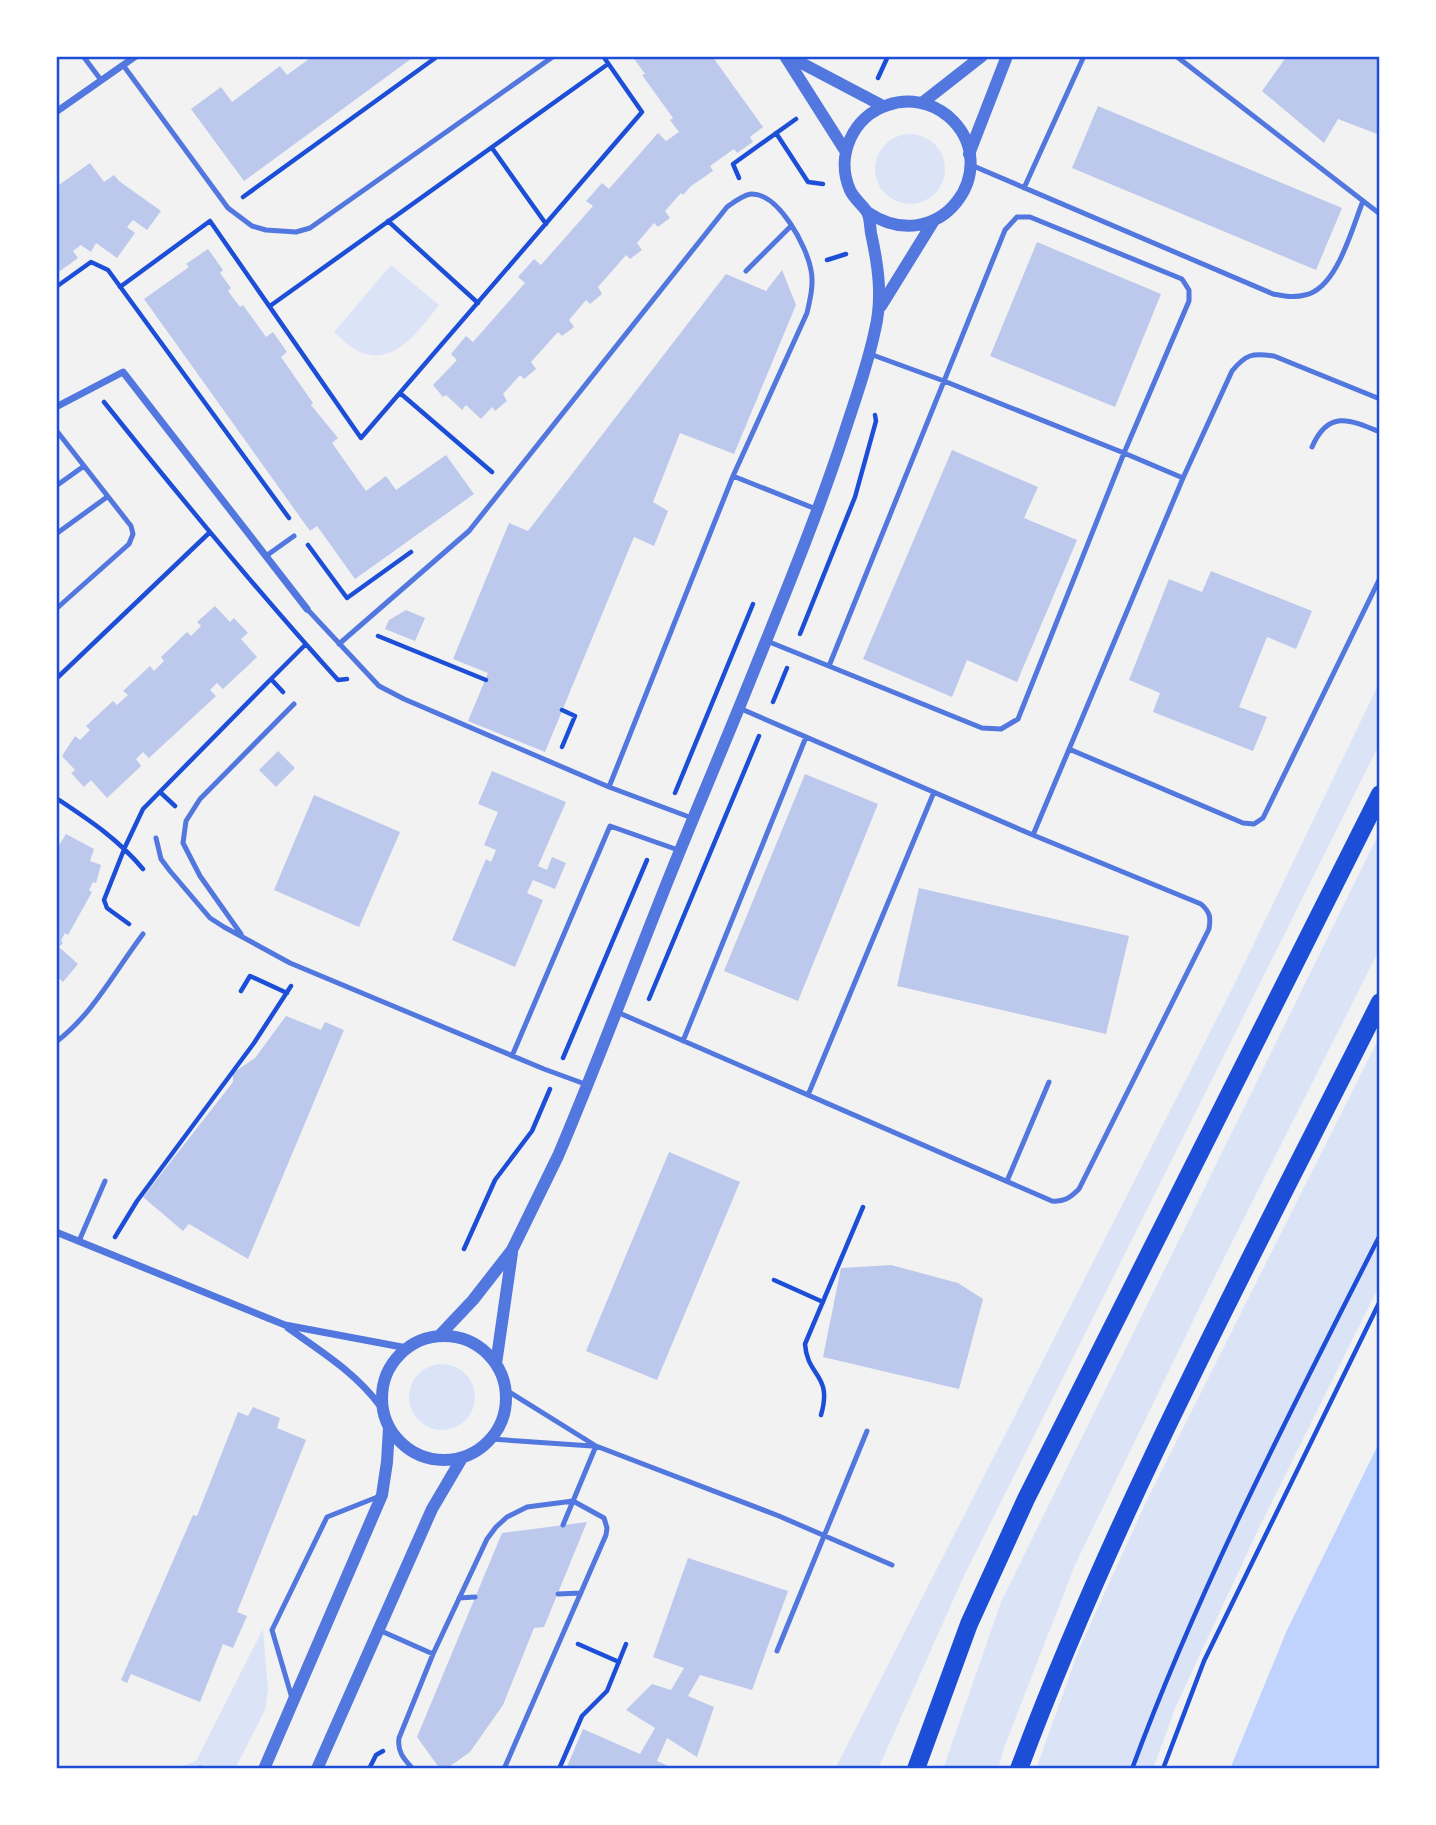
<svg xmlns="http://www.w3.org/2000/svg" width="1436" height="1825" font-family="'Source Serif 4',serif">
<style>
.green{fill:#dbe4f7}
.water{fill:#bfd3fe}
.building{fill:#bdc9ec}
.lines{fill:none;stroke-linecap:round;stroke-linejoin:round}
.path{stroke:#1d4ed8;stroke-width:4.5}
.service{stroke:#5277de;stroke-width:5}
.minor{stroke:#5277de;stroke-width:7}
.tertiary{stroke:#5277de;stroke-width:12}
.primary{stroke:#1d4ed8;stroke-width:18}
.neatline{fill:none;stroke:#1d4ed8;stroke-width:2.5}
</style>
<rect width="100%" height="100%" fill="#f2f2f2"/>
<path class="green" d="M875 169a35 35 0 1 1 70 0a35 35 0 1 1-70 0Z
M 391,265 L 439,305 C 419,330 393,370 356,350 C 348,346 341,338 334,332 Z
M 1380,681 L 1380,743 L 962,1580 L 878,1769 L 835,1769 L 1233,987 Z
M 1380,831 L 1380,948 L 1209,1288 L 1075,1565 L 1004,1748 L 998,1769 L 943,1769 L 1001,1602 Z
M 1380,1036 L 1380,1284 L 1258,1530 L 1176,1706 L 1153,1769 L 1036,1769 L 1079,1649 L 1147,1500 Z
M409 1397a33 33 0 1 1 66 0a33 33 0 1 1-66 0Z
M 263,1629 L 268,1689 L 265,1710 L 235,1769 L 176,1769 L 196,1761 Z"/>
<path class="water" d="M 1380,1441 L 1380,1769 L 1230,1769 L 1287,1630 Z"/>
<path class="building" d="M 313,56 L 415,56 L 244,181 L 191,109 L 221,87 L 232,102 L 280,66 L 287,75 Z
M 632,56 L 712,56 L 763,127 L 750,137 L 753,142 L 737,153 L 734,149 L 710,166 L 713,171 L 691,186 L 683,195 L 681,193 L 665,211 L 670,218 L 658,227 L 654,223 L 637,243 L 642,250 L 630,259 L 626,255 L 598,287 L 602,294 L 590,304 L 586,300 L 569,320 L 574,327 L 562,336 L 558,332 L 531,362 L 536,369 L 524,379 L 520,375 L 503,394 L 507,401 L 495,411 L 492,407 L 481,419 L 466,405 L 462,410 L 446,395 L 443,397 L 433,385 L 457,360 L 451,354 L 466,336 L 473,342 L 525,283 L 518,277 L 534,259 L 541,265 L 593,206 L 586,201 L 602,183 L 609,189 L 658,133 L 666,141 L 679,132 L 670,120 L 673,118 L 642,75 L 645,74 Z
M 1287,56 L 1380,56 L 1380,135 L 1338,119 L 1324,143 L 1262,91 Z
M 1098,106 L 1342,208 L 1316,270 L 1072,168 Z
M 90,163 L 104,182 L 114,175 L 119,181 L 161,211 L 147,230 L 133,220 L 127,227 L 135,233 L 117,258 L 96,243 L 91,252 L 81,245 L 73,251 L 78,258 L 56,274 L 56,187 Z
M 1037,242 L 1161,294 L 1115,407 L 990,356 Z
M 208,249 L 223,270 L 220,273 L 231,288 L 228,291 L 240,307 L 243,305 L 266,337 L 273,332 L 287,352 L 281,357 L 313,403 L 311,405 L 338,438 L 332,443 L 366,491 L 386,476 L 396,490 L 446,455 L 474,494 L 355,579 L 317,526 L 310,531 L 144,299 L 189,267 L 186,264 Z
M 782,270 L 796,305 L 734,454 L 680,433 L 653,502 L 668,511 L 654,546 L 634,537 L 545,752 L 468,721 L 488,673 L 453,659 L 509,523 L 528,531 L 726,274 L 766,291 Z
M 952,450 L 1038,487 L 1024,518 L 1077,540 L 1017,682 L 967,660 L 952,697 L 863,659 Z
M 1211,571 L 1312,611 L 1296,649 L 1267,637 L 1239,707 L 1267,717 L 1253,751 L 1153,712 L 1160,693 L 1129,680 L 1169,579 L 1202,592 Z
M 215,606 L 230,622 L 234,618 L 248,633 L 241,639 L 257,657 L 223,689 L 217,683 L 210,690 L 216,696 L 149,758 L 143,752 L 136,759 L 141,766 L 107,798 L 91,780 L 84,787 L 71,773 L 75,770 L 62,756 L 75,736 L 80,740 L 90,730 L 86,726 L 113,701 L 117,705 L 128,695 L 123,691 L 150,666 L 154,671 L 164,661 L 161,657 L 187,632 L 191,636 L 201,626 L 197,622 Z
M 406,610 L 425,618 L 415,641 L 385,629 L 389,620 Z
M 278,751 L 295,768 L 276,787 L 259,770 Z
M 492,771 L 566,802 L 538,866 L 547,870 L 552,857 L 566,863 L 555,889 L 533,880 L 527,893 L 543,900 L 515,967 L 452,940 L 486,859 L 491,862 L 496,850 L 484,845 L 498,812 L 478,804 Z
M 805,774 L 878,804 L 798,1001 L 724,971 Z
M 314,795 L 400,832 L 359,927 L 274,890 Z
M 66,834 L 94,849 L 90,861 L 101,865 L 96,883 L 93,882 L 89,890 L 92,892 L 68,935 L 65,933 L 61,941 L 63,943 L 59,947 L 78,964 L 63,982 L 56,976 L 56,850 Z
M 919,888 L 1129,936 L 1106,1034 L 897,986 Z
M 286,1016 L 321,1030 L 325,1022 L 344,1030 L 248,1259 L 189,1224 L 183,1231 L 143,1197 L 233,1082 L 233,1073 L 255,1058 Z
M 669,1152 L 740,1182 L 657,1380 L 586,1351 Z
M 891,1265 L 958,1283 L 983,1299 L 959,1389 L 823,1357 L 841,1268 Z
M 253,1407 L 280,1418 L 277,1428 L 306,1440 L 237,1612 L 247,1616 L 233,1648 L 223,1644 L 200,1702 L 131,1674 L 127,1683 L 121,1680 L 193,1515 L 197,1516 L 238,1412 L 248,1416 Z
M 587,1522 L 544,1627 L 534,1628 L 503,1705 L 470,1752 L 446,1769 L 440,1769 L 417,1737 L 502,1533 Z
M 688,1558 L 788,1591 L 752,1690 L 700,1675 L 688,1696 L 714,1707 L 697,1757 L 667,1738 L 657,1761 L 675,1769 L 566,1769 L 583,1729 L 640,1754 L 655,1728 L 626,1710 L 652,1684 L 671,1690 L 684,1668 L 653,1657 Z"/>
<g class="lines">
<path class="path" d="M 878,78 L 888,56
M 776,133 L 808,182 L 823,184
M 492,148 L 546,224
M 739,178 L 733,164 L 796,119
M 243,197 L 438,56
M 388,221 L 478,303
M 827,260 L 846,254
M 56,287 L 91,262 L 108,270 L 289,518
M 120,287 L 210,221 L 361,438 L 642,112 L 603,56
M 270,306 L 608,64
M 400,393 L 492,472
M 104,402 C 180,497 257,591 338,680 L 347,679
M 308,545 L 347,598 L 411,552
M 800,634 L 855,497 L 876,421 L 875,415
M 378,636 L 486,680
M 56,679 L 209,533
M 283,692 L 271,679 L 305,645
M 773,702 L 787,668
M 562,747 L 575,716 L 562,710
M 160,792 L 175,806
M 675,793 L 753,604
M 56,798 C 89,820 117,838 143,869
M 129,924 L 107,908 L 104,900 L 125,847 L 143,809 L 271,679
M 241,991 L 250,976 L 287,993
M 649,999 L 759,736
M 563,1058 L 647,860
M 115,1237 L 137,1201 L 254,1043 L 291,986
M 464,1249 L 495,1180 L 532,1131 L 550,1089
M 774,1280 L 823,1302
M 821,1415 C 833,1374 807,1377 805,1344 L 863,1207
M 578,1644 L 619,1662
M 199,1769 L 200,1768
M 369,1769 L 376,1755 L 383,1751
M 559,1769 L 582,1716 L 607,1691 L 626,1644
M 1132,1769 C 1200,1585 1291,1410 1380,1235
M 1163,1769 L 1204,1661 L 1380,1301"/>
<path class="service" d="M 83,56 L 101,80
M 1176,56 L 1380,214
M 123,65 L 228,208 L 252,226 L 266,230 L 296,232 L 310,228 L 554,56
M 971,165 L 1273,294 C 1284,296 1294,298 1305,295 C 1337,289 1352,228 1363,201
M 1024,188 L 1084,56
M 746,271 L 791,226
M 56,430 L 131,526 L 133,534 L 129,544 L 56,609
M 1312,447 C 1328,410 1349,419 1380,432
M 733,476 L 816,509
M 1183,478 L 1232,371 C 1246,354 1252,353 1274,356 L 1380,399
M 56,486 L 84,466
M 56,534 L 107,497
M 266,556 L 294,536
M 307,609 L 379,686 L 404,699 L 609,787 L 692,818
M 767,641 L 982,728 L 1001,729 L 1018,719 L 1124,453 L 1183,478 L 1033,835
M 339,644 L 469,531 L 727,207 C 734,202 743,195 751,194 C 779,193 807,247 811,270 C 814,284 810,300 807,313 L 733,476 L 609,787
M 829,666 L 1005,230 L 1017,217 L 1030,217 L 1182,279 L 1189,290 L 1189,301 L 1124,453 L 944,381 L 870,354
M 1069,749 L 1243,823 L 1254,824 L 1263,818 L 1380,578
M 156,838 L 161,859 L 170,871 L 210,918 L 224,927 L 290,963 L 544,1069 L 585,1084
M 241,934 L 200,876 L 183,843 L 186,821 L 200,799 L 294,704
M 617,1012 L 1052,1201 C 1064,1202 1070,1198 1079,1189 L 1209,929 C 1211,917 1210,912 1201,904 L 1033,835 L 739,708
M 683,1041 L 806,737
M 56,1042 C 93,1014 115,971 143,934
M 512,1056 L 610,826 L 681,851
M 808,1095 L 934,792
M 1007,1181 L 1049,1082
M 79,1241 L 105,1181
M 506,1390 L 596,1446 L 779,1516 L 892,1565
M 491,1439 L 592,1446
M 563,1525 L 596,1446
M 558,1594 L 581,1593
M 459,1598 L 475,1597
M 379,1630 L 433,1654
M 777,1651 L 867,1431
M 292,1698 L 272,1630 L 327,1517 L 380,1496
M 413,1769 C 404,1759 397,1752 399,1738 L 433,1654 L 487,1539 L 496,1527 L 507,1517 L 527,1507 L 573,1501 L 604,1518 L 607,1528 L 606,1535 L 504,1769"/>
<path class="minor" d="M 56,112 L 136,56
M 56,407 L 123,372 L 307,609
M 56,1232 L 285,1325 L 407,1348
M 288,1328 C 322,1352 356,1373 381,1407"/>
<path class="tertiary" d="M 785,56 L 846,152
M 788,56 L 883,106
M 922,103 L 982,56
M 969,154 L 1007,56
M 881,306 L 933,222
M382 1398a62 62 0 1 1 124 0a62 62 0 1 1-124 0Z
M 439,1336 L 473,1300 L 512,1250 L 558,1156 C 593,1074 624,991 657,908 C 685,836 716,765 745,693 C 780,606 816,520 845,431 C 856,397 868,364 875,330 C 883,297 878,265 871,233 C 870,227 870,217 867,212 C 862,204 854,199 850,190 C 835,156 853,116 888,105 C 908,98 931,102 948,116 C 1007,167 940,261 867,212
M 496,1364 L 512,1253
M 264,1769 L 382,1495 L 387,1462 L 389,1428
M 317,1769 L 432,1509 L 462,1458"/>
<path class="primary" d="M 916,1769 L 969,1624 L 1026,1499 L 1380,794
M 1019,1769 C 1118,1504 1253,1255 1380,1002"/>
</g>
<rect width="1436" height="1825" fill="none" stroke="#ffffff" stroke-width="116"/>
<rect x="58" y="58" width="1320" height="1709" class="neatline"/>
</svg>
